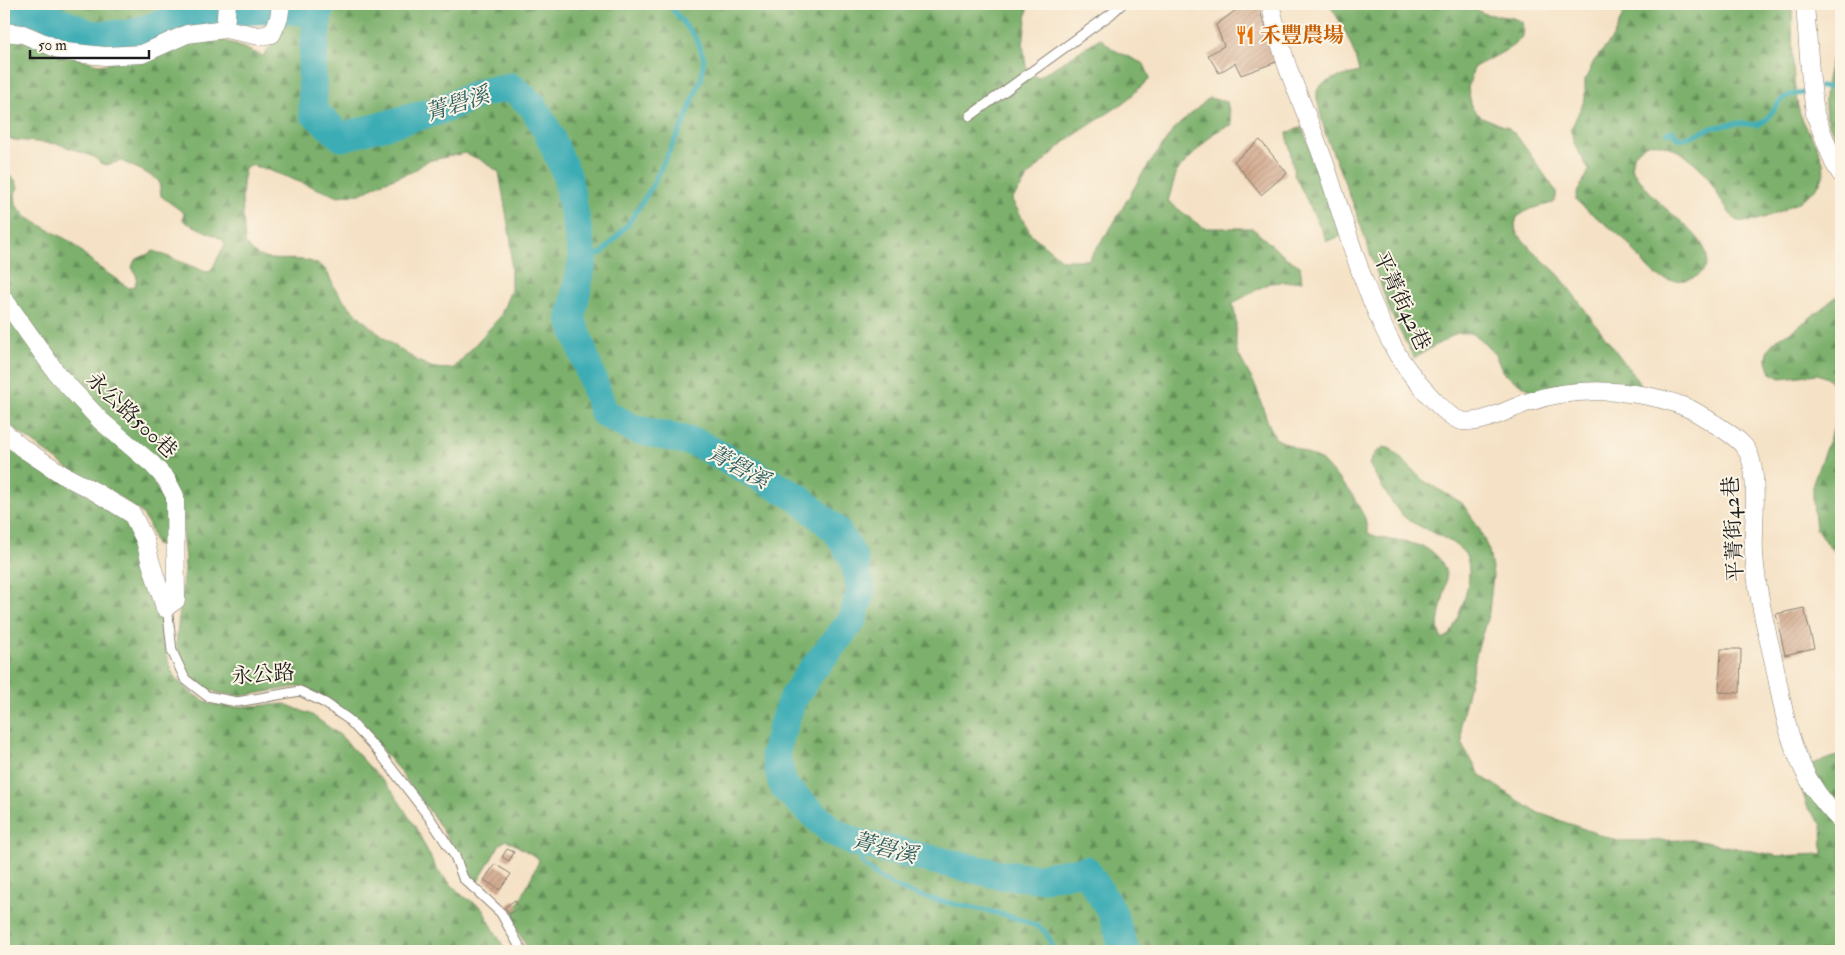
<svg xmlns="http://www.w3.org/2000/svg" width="1845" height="955" font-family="'IM FELL Double Pica','Noto Serif TC',serif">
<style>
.forest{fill:url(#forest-firs);stroke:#4c6644;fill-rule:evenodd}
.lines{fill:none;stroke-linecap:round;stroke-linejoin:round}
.stream{stroke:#3cadb5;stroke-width:5}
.river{stroke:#3cadb5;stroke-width:29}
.building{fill:url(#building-hatch)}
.lane-casing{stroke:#887f71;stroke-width:11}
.street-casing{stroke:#887f71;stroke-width:19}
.lane{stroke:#fff;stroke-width:9}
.street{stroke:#fff;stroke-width:18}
.labels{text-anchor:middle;stroke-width:4;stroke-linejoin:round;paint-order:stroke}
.food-label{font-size:21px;font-weight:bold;fill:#c56008;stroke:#fcf5e5;text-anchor:start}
.street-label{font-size:21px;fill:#1c1c1c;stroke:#fcf5e5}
.water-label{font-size:22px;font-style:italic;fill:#2a5d61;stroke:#fcf5e5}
</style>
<defs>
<pattern id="forest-firs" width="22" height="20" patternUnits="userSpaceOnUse" patternTransform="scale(1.25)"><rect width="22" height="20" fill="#7bb06c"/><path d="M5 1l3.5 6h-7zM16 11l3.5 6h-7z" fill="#648e58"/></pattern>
<pattern id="building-hatch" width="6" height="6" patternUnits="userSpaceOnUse" patternTransform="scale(1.25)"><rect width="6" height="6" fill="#d1a88d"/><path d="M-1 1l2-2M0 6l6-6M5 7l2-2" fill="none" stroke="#b39079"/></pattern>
</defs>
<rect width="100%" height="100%" fill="#fcf5e5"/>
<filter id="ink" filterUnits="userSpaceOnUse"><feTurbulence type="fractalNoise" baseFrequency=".02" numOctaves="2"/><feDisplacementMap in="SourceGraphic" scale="10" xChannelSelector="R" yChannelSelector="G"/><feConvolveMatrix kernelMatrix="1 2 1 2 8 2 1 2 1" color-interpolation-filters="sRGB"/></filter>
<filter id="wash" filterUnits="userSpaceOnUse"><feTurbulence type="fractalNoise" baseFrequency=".0096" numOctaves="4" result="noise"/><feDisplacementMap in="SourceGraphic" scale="20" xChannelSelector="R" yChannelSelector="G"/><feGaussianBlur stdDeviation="1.12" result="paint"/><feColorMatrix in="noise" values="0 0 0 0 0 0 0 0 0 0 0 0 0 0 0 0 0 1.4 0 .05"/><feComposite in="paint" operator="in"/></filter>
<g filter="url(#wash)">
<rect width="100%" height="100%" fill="#f5e2c6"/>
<path class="forest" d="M 4,4 L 206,4 C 185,19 133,41 106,36 C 85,32 62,19 42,12 C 30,8 16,8 4,7 Z
M 287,4 L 1028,4 L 1023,45 L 1026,66 L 1038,78 L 1100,38 L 1114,50 L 1144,64 L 1150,78 L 1125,102 L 1067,140 L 1031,173 L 1012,200 L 1031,234 L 1062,260 L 1088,260 L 1112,226 L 1141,176 L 1174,129 L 1209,98 L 1227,102 L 1232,125 L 1225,127 L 1214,133 L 1177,171 L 1168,201 L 1195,222 L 1205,228 L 1252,228 L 1285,257 L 1300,266 L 1302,281 L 1269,283 L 1233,303 L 1236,321 L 1236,350 L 1256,387 L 1267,420 L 1275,438 L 1322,461 L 1352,494 L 1365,518 L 1368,533 C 1391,545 1427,537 1442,563 C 1456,585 1429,619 1442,639 L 1450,635 C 1459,616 1477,575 1465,554 C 1460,547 1448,540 1440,536 C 1430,531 1411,523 1403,516 C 1389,501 1379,481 1369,464 L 1374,454 L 1384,447 L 1391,449 L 1424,481 L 1462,503 L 1479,528 L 1489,551 L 1493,575 L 1489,612 L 1477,651 L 1461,722 L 1463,747 L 1481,776 L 1536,812 L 1618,841 L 1694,840 L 1778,856 L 1823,854 L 1822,825 L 1807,806 L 1797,775 L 1799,768 L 1841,755 L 1841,951 L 529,951 L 511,919 L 539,861 L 538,858 L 507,840 L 500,844 L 476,885 L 465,876 L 456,852 L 436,820 L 398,769 L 361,726 L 330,700 L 301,686 L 242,696 L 217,693 L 194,681 L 187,670 L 176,645 L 185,559 L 178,497 L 88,399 L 4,291 L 4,172 L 16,181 L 18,188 L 15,193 L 16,205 L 26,217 L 71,242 L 97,266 L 129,288 L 135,286 L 137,277 L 132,267 L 135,260 L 154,251 L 206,272 L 211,271 L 225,244 L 222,239 L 185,222 L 183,220 L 184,213 L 161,196 L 159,181 L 143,171 L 121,161 L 106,165 L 100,163 L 94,157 L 59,144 L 14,140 L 4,136 L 4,35 L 101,65 L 145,56 L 193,37 L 221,39 L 263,56 L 279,35 ZM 465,153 L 481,160 L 499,172 L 511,241 L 511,290 L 500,317 L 454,368 C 446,369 439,369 431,367 C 401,355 354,316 336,290 C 331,283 329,271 322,267 C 301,252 273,266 256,254 C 252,251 248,246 245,243 L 242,200 L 244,169 L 251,165 L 271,171 L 336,196 L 360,194 L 383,182 L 414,171 L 427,161 Z
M 1329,4 L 1465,4 L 1485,14 L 1513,18 L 1522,22 C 1523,28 1524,33 1521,38 C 1513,49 1487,60 1474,67 L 1468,88 L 1472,109 L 1482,117 L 1509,128 L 1517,136 L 1556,191 L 1556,198 L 1553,203 L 1530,209 L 1517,217 L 1515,224 L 1516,232 L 1531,249 L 1559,275 L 1635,377 L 1639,384 L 1639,389 L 1591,388 L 1532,391 L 1504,374 L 1495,355 L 1478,337 L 1470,333 L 1457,333 L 1414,358 L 1391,314 L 1354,206 L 1325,133 L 1317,99 L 1317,91 L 1320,86 L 1332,79 L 1359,72 C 1354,47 1343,25 1329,4 Z
M 1628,4 L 1792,4 C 1793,38 1791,74 1798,107 C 1803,129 1823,148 1824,171 C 1824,195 1772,217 1752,221 C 1747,222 1742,221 1737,221 C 1720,206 1716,185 1702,170 C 1691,158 1666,140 1648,144 C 1642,146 1637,152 1633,156 L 1631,168 C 1641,182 1651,194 1663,206 C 1675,217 1696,232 1703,246 C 1721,279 1676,287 1657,276 C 1647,270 1634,249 1624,239 C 1609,225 1591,215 1576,200 C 1576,188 1585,181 1589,170 L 1574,143 L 1571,129 L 1585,99 L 1585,80 L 1594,61 L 1612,39 Z
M 1841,33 L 1841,150 C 1837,140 1830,129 1827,118 C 1820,94 1832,55 1841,33 Z
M 1302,127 L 1341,236 L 1327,241 L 1294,174 L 1287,133 Z
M 1841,293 L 1841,557 L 1828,546 L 1816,528 L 1813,503 L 1813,482 L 1835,424 L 1837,405 L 1834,386 L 1829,379 L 1818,374 L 1781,378 L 1771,373 L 1767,360 L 1768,349 L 1776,340 L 1797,328 Z
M 4,314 L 142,464 C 158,488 178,519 162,547 L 156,545 L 149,525 L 142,513 L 120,497 L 69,469 L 4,421 Z
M 4,442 L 121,515 L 133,528 L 137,541 L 141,563 L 163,629 L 167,658 L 175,678 L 194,695 L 211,704 L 232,707 L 285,704 L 312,715 L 341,736 L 392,791 L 415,826 L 437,870 L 463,896 L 481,907 L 506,951 L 4,951 Z"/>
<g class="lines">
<path class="stream" d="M 1820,87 L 1836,87 L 1841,85
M 1667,133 L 1672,131 L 1679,139 L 1689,137 L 1711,128 L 1738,123 L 1757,125 L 1766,120 L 1781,100 L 1789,95 L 1804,93
M 583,258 L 602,253 L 628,224 L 650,190 L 685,120 L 701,79 L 704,58 L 696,38 L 668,4
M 832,831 L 852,851
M 861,861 C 892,901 967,903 1012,917 C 1023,921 1035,923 1044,931 C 1049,935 1051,945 1054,951"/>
<path class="river" d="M 319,4 L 312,65 L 313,112 L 342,137 L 437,111 L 484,92 L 511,87 L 533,106 L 548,132 L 567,175 L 583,258 L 571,318 L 604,413 L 634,429 L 697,443 L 797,497 L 836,530 L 853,557 L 861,590 L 853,619 L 808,675 L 792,700 L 784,722 L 775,754 L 783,785 L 788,791 L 832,831 L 854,842 L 1001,875 L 1039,878 L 1086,870 L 1112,912 L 1125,951
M 4,12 L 38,13 L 92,35 L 131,34 L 172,20 L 197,15 L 271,9 L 319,12"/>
</g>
<g id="blocks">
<path class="building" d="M 1244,4 L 1257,4 L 1279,61 L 1241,75 L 1235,63 L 1219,73 L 1208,55 L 1224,46 L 1216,25 Z
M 1260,140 L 1287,173 L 1261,195 L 1234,161 Z
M 1804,608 L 1814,648 L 1785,655 L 1776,614 Z
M 1721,649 L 1741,649 L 1740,693 L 1719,692 Z
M 507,849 L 514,852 L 509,861 L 502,857 Z
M 495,864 L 511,874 L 500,890 L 484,880 Z
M 515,900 L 519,907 L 510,914 L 505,907 Z"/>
</g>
</g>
<g filter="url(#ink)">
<use href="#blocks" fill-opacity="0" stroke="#887f71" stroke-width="1"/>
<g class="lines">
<g class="lane-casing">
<path id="lane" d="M 970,116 L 1111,14 L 1122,4
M 165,608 L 168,615 L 172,651 L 185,679 L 207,696 L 237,702 L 300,691 L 325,703 L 348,719 L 379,752 L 429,817 L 455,856 L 463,878 L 501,913 L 522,951"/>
</g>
<g class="street-casing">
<path id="street" d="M 1270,4 C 1276,26 1281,50 1289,71 C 1301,102 1314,133 1325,164 C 1346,226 1363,292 1395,350 C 1404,367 1444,418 1462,421 C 1482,425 1511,408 1529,402 C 1576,385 1644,389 1690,409 C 1698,413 1707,419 1715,424 C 1724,430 1735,436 1743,445 C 1762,465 1752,526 1754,553 C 1756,589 1766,628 1774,663 C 1781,696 1786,733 1801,764 C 1810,785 1825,805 1841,821
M 1805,4 L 1810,71 L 1815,114 L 1834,163 L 1841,174
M 225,29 L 227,4
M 4,32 L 23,34 L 65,52 L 105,56 L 142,54 L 187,34 L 225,29 L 259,36 L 272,34 L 279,18 L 281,4
M 4,299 L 58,375 L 101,421 L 152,464 L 166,479 L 175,496 L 176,600 L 165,608 L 150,560 L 145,540 L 132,514 L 94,491 L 63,475 L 21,447 L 4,432"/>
</g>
<use href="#lane" class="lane"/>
<use href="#street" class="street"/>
</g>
</g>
<defs>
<g id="restaurant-bare" transform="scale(1.5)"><path d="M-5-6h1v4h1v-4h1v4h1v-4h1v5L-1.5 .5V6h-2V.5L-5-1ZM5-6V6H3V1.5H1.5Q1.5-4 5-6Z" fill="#e8710a" stroke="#fcf5e5" stroke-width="2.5" paint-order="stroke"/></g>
</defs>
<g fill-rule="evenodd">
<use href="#restaurant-bare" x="1245" y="35"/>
</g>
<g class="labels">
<g class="food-label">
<text x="1260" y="42">禾豐農場</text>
</g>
<g class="street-label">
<text transform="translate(1402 301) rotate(65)" y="7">平菁街42巷</text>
<text transform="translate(132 415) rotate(43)" y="7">永公路500巷</text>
<text transform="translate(1733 529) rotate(-93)" y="7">平菁街42巷</text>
<text transform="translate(263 674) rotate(-4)" y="7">永公路</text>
</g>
<g class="water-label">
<text transform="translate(457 103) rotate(-18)" y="8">菁礐溪</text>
<text transform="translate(739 466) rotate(29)" y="8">菁礐溪</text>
<text transform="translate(885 847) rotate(15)" y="8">菁礐溪</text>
</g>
</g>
<rect width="1845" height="955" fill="none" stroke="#fcf5e5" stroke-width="20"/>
<path d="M30 50v8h119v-8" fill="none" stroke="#1c1c1c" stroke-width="2.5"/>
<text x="38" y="50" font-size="15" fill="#1c1c1c" stroke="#fcf5e5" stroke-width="4" paint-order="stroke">50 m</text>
</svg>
